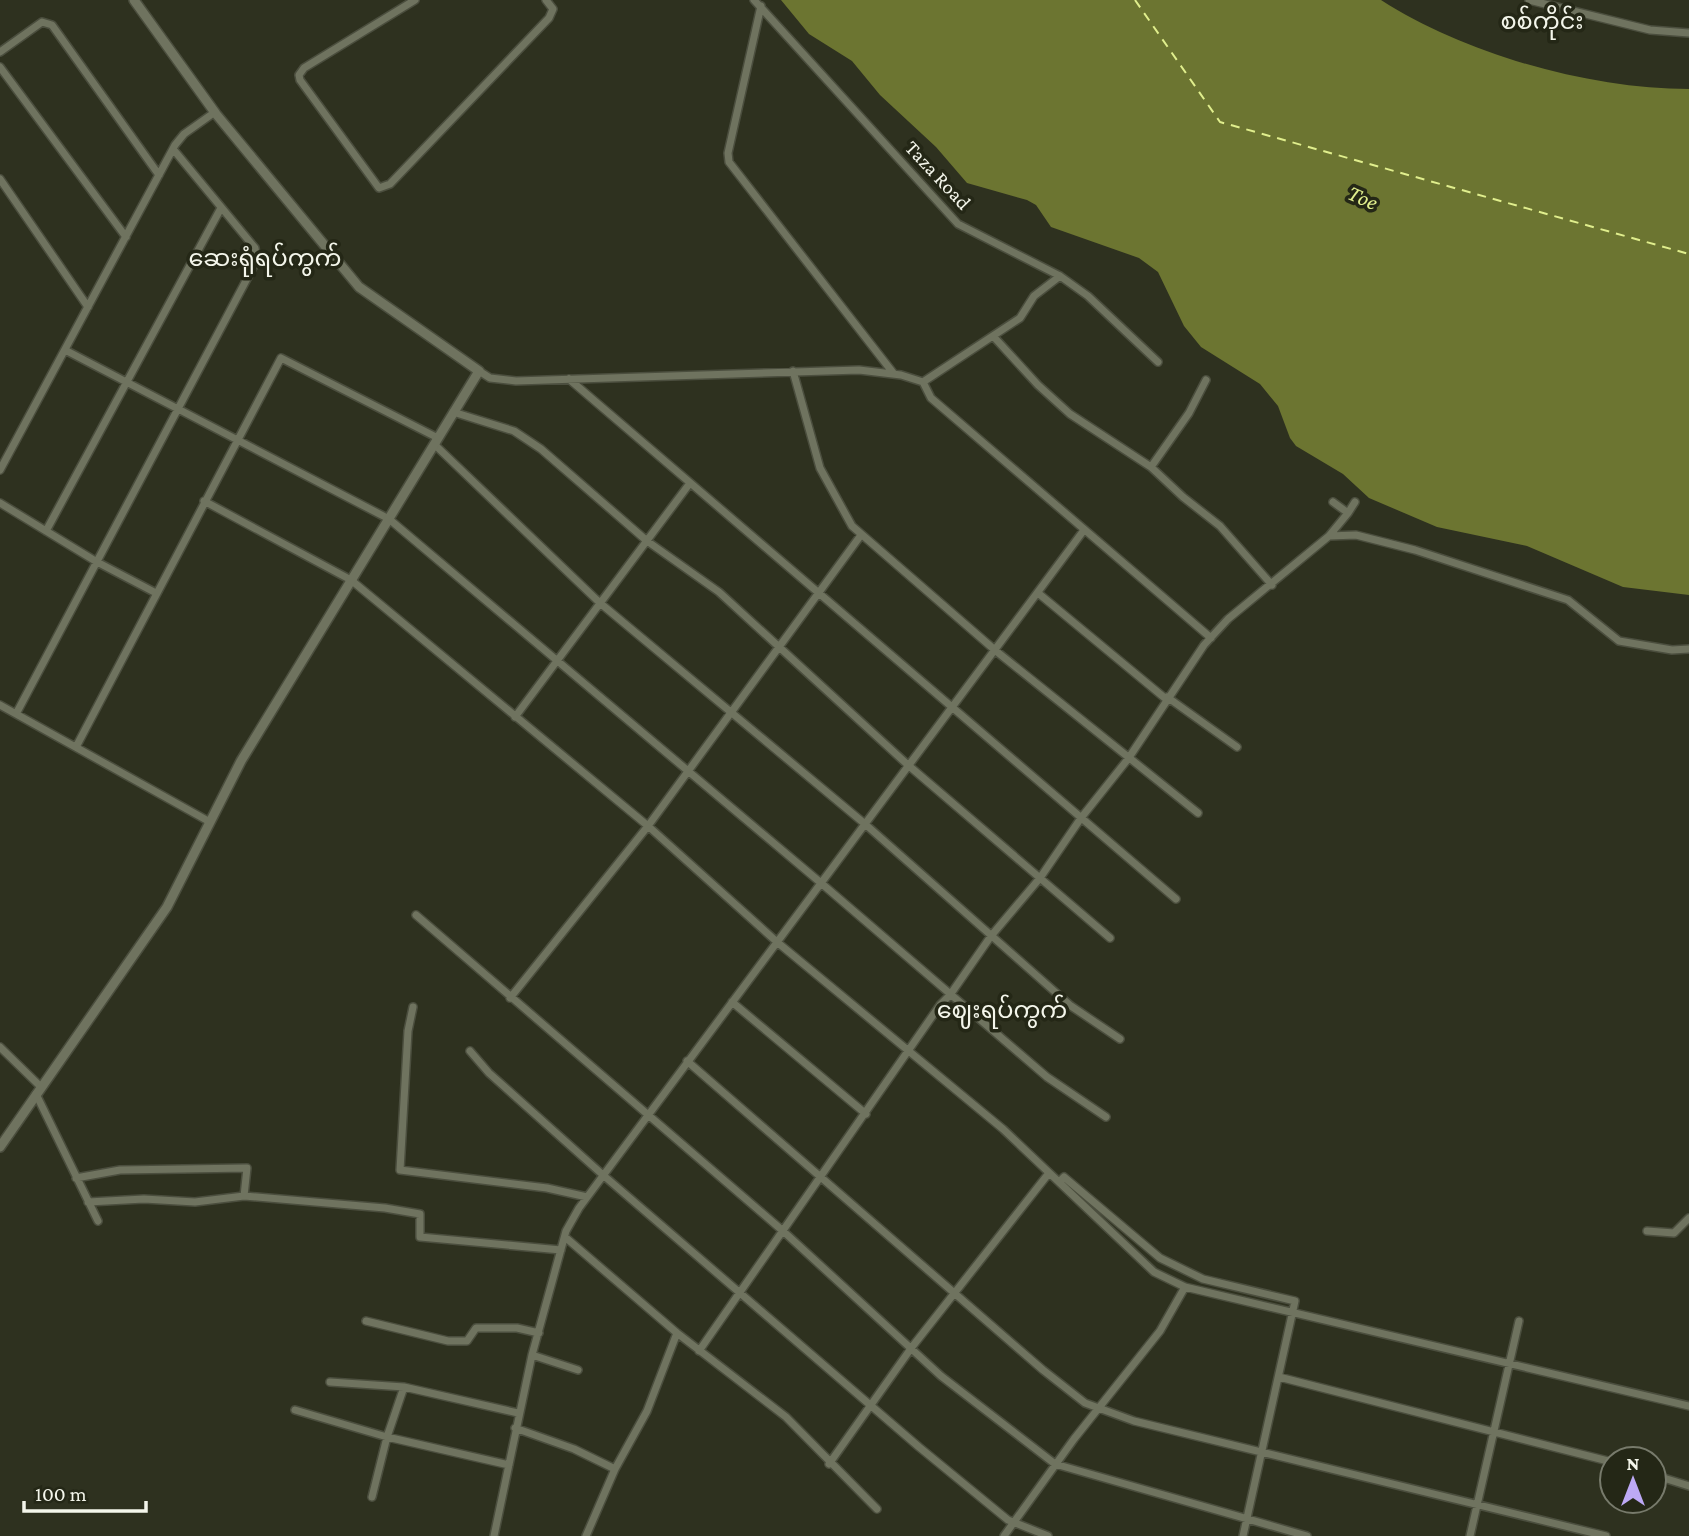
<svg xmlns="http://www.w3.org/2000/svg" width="1689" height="1536" font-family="'Crimson Pro','Noto Sans Myanmar',serif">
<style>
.water{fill:#6c7531}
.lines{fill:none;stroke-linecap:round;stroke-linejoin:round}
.ferry{stroke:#e0ee8d;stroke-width:2;stroke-dasharray:9 7;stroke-linecap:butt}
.minor-casing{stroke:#4b4e3e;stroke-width:10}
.tertiary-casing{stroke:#4b4e3e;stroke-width:12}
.minor{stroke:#6f735f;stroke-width:7}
.tertiary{stroke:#6f735f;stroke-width:9}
.labels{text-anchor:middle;stroke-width:7;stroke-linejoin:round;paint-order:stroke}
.street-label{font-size:21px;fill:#f4f6eb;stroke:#242716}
.water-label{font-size:23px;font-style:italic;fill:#e0ee8d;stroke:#242716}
.quarter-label{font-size:24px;fill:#f4f6eb;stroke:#242716}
</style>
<rect width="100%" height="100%" fill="#2e311f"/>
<path class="water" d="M 781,0 L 1381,0 C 1465,54 1589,89 1689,89 L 1689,595 L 1623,587 L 1527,546 L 1437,527 L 1369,498 L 1343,474 L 1296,446 L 1290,438 L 1278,406 L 1260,384 L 1201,347 L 1184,326 L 1158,272 L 1139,258 L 1051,227 L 1036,205 L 1027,200 L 967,183 L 936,147 L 880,95 L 852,61 L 809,34 Z"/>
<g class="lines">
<path class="ferry" d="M 1135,0 L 1220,122 L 1689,254"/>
<g class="minor-casing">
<path id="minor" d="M 415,0 L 304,68 L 299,75 L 300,80 L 379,188 L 390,184 L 549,18 L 553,9 L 546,0
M 754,0 L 958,224 L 1060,276 L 1088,296 L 1158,362
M 1529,0 L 1650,30 L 1689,33
M 761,6 L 728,153 L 729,162 L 894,374
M 0,52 L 42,22 L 52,25 L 159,175
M 0,67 L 126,237
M 0,179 L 88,307
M 993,336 L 1038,385 L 1070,414 L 1151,467 L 1183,497 L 1220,526 L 1272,585
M 65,350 L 389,519 L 821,883 L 1047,1077 L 1106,1117
M 479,371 L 490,378 L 516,381 L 859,370 L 901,375 L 923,382 L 931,398 L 1211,638
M 793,371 L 820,468 L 852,526 L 996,651 L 1198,813
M 569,379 L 1176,899
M 923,382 L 1020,318 L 1034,296 L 1060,276
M 453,412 L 514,431 L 541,449 L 647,541 L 719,592 L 908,765 L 1110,938
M 434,444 L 600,603 L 865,824 L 1071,1006 L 1120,1039
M 1151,467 L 1189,413 L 1206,380
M 0,470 L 175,145 L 184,134 L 215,112
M 204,501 L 351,580 L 648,826 L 777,942 L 1003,1129 L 1154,1272 L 1185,1287 L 1689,1406
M 0,503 L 97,562 L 156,593
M 1348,513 L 1355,502
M 46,531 L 221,208
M 1329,536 L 1348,513 L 1333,502
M 1038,593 L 1166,699
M 1167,697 L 1237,747
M 0,705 L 210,822
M 16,714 L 257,260 L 255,248 L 173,149
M 515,717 L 690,483
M 76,747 L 281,358 L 438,438
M 416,915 L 783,1231 L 941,1376 L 1055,1464 L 1307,1536
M 510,998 L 648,826 L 861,535
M 732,1002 L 866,1114
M 413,1007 L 408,1031 L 400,1170 L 547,1188 L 587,1197
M 0,1047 L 41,1087
M 470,1051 L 489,1073 L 603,1175 L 919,1447 L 1008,1520 L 1048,1536
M 687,1061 L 1043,1370 L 1085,1403 L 1134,1421 L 1606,1536
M 36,1094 L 98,1221
M 76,1178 L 120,1170 L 247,1168 L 244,1196
M 1059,1182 L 1064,1177 L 1160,1258 L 1203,1279 L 1295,1301 L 1243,1536
M 88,1202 L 144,1199 L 195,1202 L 244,1196 L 385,1208 L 420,1214 L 420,1237 L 561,1250
M 1647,1231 L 1674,1233 L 1689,1218
M 565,1237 L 677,1333 L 786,1417 L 877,1509
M 366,1321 L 448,1341 L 467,1341 L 476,1328 L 517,1328 L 539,1333
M 699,1351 L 940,1005 L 950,995 L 991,936 L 1040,878 L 1081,818 L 1128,759 L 1204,645 L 1228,619 L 1329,536 L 1356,535 L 1415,550 L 1568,600 L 1619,641 L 1672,650 L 1689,649
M 532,1355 L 578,1370
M 1279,1377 L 1612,1462
M 330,1382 L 404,1387 L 518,1413
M 295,1410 L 387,1437 L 509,1465
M 515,1428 L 574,1449 L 615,1469
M 829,1464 L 912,1347 L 1049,1173
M 1654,1475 L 1689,1486
M 372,1497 L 387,1437 L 404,1387
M 494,1536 L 532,1355 L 566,1231 L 579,1208 L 1084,530
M 586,1536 L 615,1469 L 647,1411 L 677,1333
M 1004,1536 L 1074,1439 L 1160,1331 L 1185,1287
M 1470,1536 L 1519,1321"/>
</g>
<g class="tertiary-casing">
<path id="tertiary" d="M 0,1147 L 167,907 L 241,761 L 479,371 L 359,287 L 216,114 L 134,0"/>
</g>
<use href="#minor" class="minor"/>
<use href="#tertiary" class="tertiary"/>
</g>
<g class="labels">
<g class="street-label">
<text transform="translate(938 175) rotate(47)" y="7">Taza Road</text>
</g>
<g class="water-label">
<text transform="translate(1363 197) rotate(24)" y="8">Toe</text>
</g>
<g class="quarter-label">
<text x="1542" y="29">စစ်ကိုင်း</text>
<text x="265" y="266">ဆေးရုံရပ်ကွက်</text>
<text x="1002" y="1018">ဈေးရပ်ကွက်</text>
</g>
</g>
<g transform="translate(1633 1480)"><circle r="33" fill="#242716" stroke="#777a6b" stroke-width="2"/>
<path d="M0-5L12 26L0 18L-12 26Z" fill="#bda9f5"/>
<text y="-10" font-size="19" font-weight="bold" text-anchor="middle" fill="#f4f6eb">N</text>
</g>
<path d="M24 1501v10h122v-10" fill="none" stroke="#f4f6eb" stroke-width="3.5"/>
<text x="35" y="1501" font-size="21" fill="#f4f6eb" stroke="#242716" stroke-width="5" paint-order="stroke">100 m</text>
</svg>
